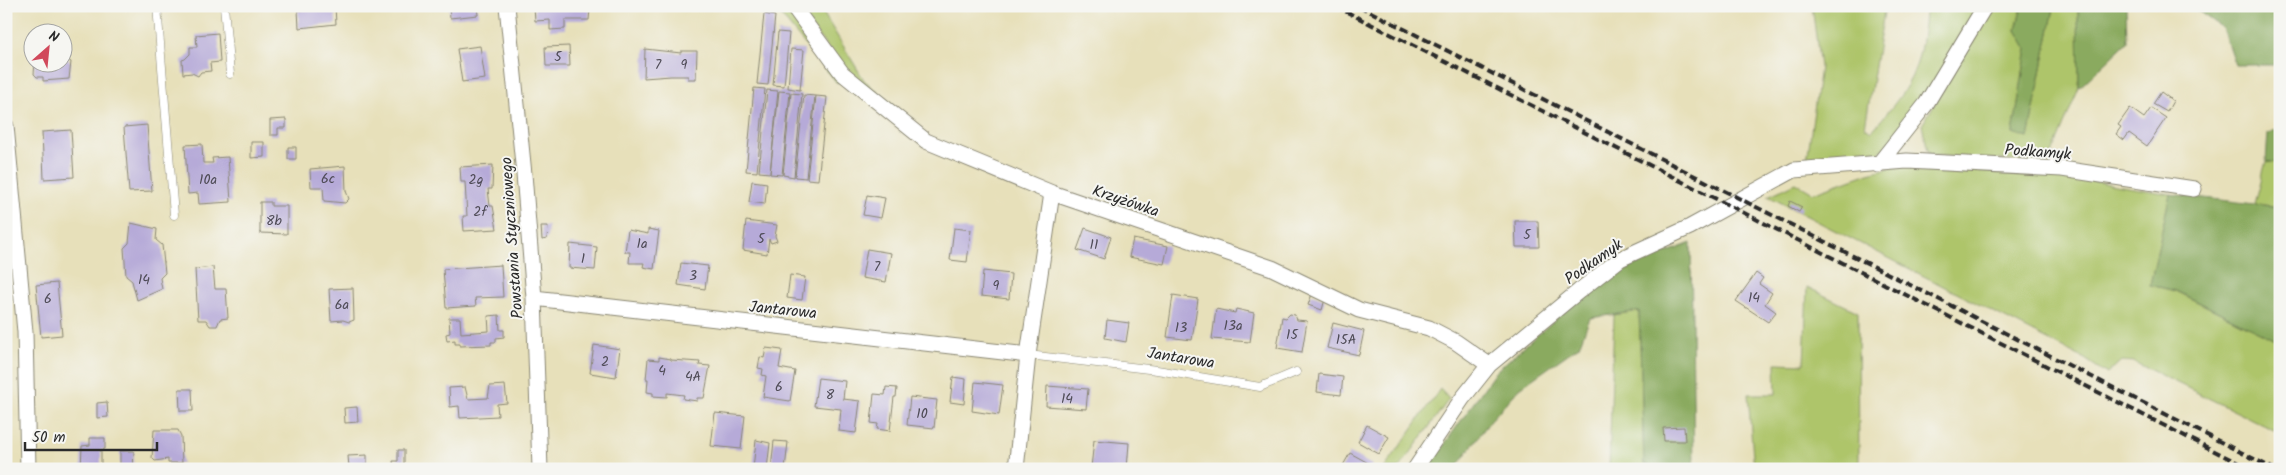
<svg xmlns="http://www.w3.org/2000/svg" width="2286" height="475" font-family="Kalam,sans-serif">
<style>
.green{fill:#aec56a;stroke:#6c784a}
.forest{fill:#8aaa5e;stroke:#5a6a44}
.building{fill:#b6aad8}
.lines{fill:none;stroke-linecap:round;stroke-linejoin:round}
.lane-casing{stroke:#898672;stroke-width:9}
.street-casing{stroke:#898672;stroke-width:17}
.lane{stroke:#fff;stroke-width:8}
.street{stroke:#fff;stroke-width:15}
.rail{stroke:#2b2b2b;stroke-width:4;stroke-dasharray:8 4;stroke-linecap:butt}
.labels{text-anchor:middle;stroke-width:4;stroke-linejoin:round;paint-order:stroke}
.number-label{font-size:14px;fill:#4e4b56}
.street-label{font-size:16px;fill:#2b2b2b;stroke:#f6f6f2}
</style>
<rect width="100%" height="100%" fill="#f6f6f2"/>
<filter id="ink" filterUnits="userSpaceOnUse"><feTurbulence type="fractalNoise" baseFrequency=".02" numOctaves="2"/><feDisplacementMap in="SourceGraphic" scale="10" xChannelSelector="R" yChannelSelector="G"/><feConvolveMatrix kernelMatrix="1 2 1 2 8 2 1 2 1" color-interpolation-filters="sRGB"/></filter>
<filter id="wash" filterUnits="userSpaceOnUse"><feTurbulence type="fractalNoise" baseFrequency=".0096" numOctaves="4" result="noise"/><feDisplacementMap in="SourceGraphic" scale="20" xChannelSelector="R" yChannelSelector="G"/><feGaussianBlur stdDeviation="1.12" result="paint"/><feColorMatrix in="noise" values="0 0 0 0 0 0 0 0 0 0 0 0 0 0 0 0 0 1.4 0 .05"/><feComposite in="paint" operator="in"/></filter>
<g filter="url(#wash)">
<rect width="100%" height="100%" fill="#e7e0ba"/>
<path class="green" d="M 773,6 L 786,6 L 843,78 L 837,83 Z
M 796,6 L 819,6 L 864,80 L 918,128 L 841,66 Z
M 1812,6 L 1885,6 L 1865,127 L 1872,131 C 1886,114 1901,98 1911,78 C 1922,57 1923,29 1926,6 L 1981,6 L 1922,106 L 1882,150 L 1866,163 L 1843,158 L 1807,161 L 1820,67 Z
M 1993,6 L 2022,6 L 2016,30 L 2027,49 L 2013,133 L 2028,138 L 2054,8 L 2078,8 L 2079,88 L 2048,163 L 1929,155 L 1922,125 Z
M 2266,161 L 2280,164 L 2280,207 L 2255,204 Z
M 1908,163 L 2067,177 L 2170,194 L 2150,285 L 2175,291 L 2280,342 L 2280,433 L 2134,362 L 2121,361 L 2107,374 L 2085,359 L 1768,196 L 1796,183 L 1813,193 L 1869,173 Z
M 1807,287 L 1858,312 L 1859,469 L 1754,469 L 1748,394 L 1776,394 L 1775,363 L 1804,364 Z
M 1639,311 L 1644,464 L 1663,469 L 1609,469 L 1614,315 Z
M 1440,389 L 1449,399 L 1399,469 L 1384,469 Z"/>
<path class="forest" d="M 2022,6 L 2126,6 L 2127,42 L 2079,88 L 2078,9 L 2054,8 L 2028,138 L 2013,133 L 2027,49 L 2016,30 Z
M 2191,6 L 2280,6 L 2280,65 L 2235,65 L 2222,28 Z
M 2280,128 L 2280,164 L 2266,161 L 2268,133 Z
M 2170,194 L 2280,207 L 2280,342 L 2176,291 L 2150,285 Z
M 1691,243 L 1694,469 L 1663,469 L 1644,464 L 1639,311 L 1590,318 L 1579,346 L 1520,388 L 1490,421 L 1455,469 L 1427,469 L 1496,371 L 1584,294 L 1637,264 Z"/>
<g id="blocks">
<path class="building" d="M 313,6 L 335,6 L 336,24 L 299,28 L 298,10 L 313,9 Z
M 449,6 L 477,6 L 478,15 L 450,18 Z
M 534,6 L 590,9 L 589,20 L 565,20 L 565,29 L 550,30 L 550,20 L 535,21 Z
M 764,14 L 775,16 L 768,85 L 757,84 Z
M 778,32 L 789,33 L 784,86 L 773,85 Z
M 218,33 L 220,62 L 210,63 L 211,71 L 201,72 L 198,76 L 192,73 L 183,74 L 182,60 L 185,59 L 190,54 L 190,47 L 197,47 L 196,35 Z
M 62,37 L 66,37 L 68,60 L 71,62 L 69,79 L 43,81 L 43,77 L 37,77 L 34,74 L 35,62 L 62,62 Z
M 480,46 L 485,79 L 462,82 L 457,49 Z
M 569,46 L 570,66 L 546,66 L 545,47 Z
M 645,49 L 681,53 L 681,51 L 697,51 L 696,79 L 688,79 L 688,76 L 671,76 L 644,78 Z
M 791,49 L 804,50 L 800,90 L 788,88 Z
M 754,88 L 765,89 L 757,172 L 746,171 Z
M 767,90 L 778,91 L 770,173 L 759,172 Z
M 779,91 L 790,92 L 782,175 L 770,174 Z
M 2161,92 L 2173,101 L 2167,112 L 2153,104 Z
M 791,93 L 802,94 L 794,177 L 783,175 Z
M 804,95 L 815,96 L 806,178 L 795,177 Z
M 816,96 L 827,97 L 818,180 L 807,179 Z
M 2130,108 L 2144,118 L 2151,108 L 2166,118 L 2147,146 L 2129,133 L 2124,140 L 2116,134 L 2121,127 L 2118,125 Z
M 286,119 L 286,128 L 278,128 L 278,135 L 270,135 L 270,120 Z
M 147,125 L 152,191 L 129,192 L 124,127 Z
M 71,130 L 74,177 L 44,179 L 42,132 Z
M 251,142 L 264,142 L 264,157 L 251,158 Z
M 202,144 L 203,163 L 213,163 L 212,158 L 228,157 L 231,202 L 199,204 L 198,193 L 188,194 L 185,145 Z
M 288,147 L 296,147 L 296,159 L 288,159 Z
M 493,165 L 492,189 L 488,189 L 490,206 L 493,206 L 497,229 L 464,231 L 463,216 L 467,216 L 465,182 L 461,182 L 460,167 Z
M 345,166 L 346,191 L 349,199 L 345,203 L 324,201 L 323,187 L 311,187 L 310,169 Z
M 752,181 L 767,183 L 765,204 L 749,202 Z
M 867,195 L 885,198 L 881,218 L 863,215 Z
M 1790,201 L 1802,207 L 1799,212 L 1788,206 Z
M 260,202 L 271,202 L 271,206 L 287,206 L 287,234 L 260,233 Z
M 746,221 L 777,225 L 775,236 L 777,241 L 771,243 L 769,239 L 767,254 L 743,250 Z
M 1515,221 L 1538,221 L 1539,247 L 1516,247 Z
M 131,223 L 157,229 L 156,240 L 162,245 L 165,273 L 160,278 L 162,289 L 137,300 L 132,281 L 126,276 L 124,248 L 129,243 Z
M 541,226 L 548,226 L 547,239 L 542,240 Z
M 954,228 L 971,230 L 967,262 L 950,260 Z
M 1085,228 L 1111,237 L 1104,259 L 1077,250 Z
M 648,229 L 659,231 L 654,269 L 643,267 L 644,263 L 629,263 L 630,252 L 625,252 L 628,230 L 648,234 Z
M 1133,239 L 1168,246 L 1164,264 L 1129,257 Z
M 570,244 L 597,247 L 595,270 L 569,268 Z
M 867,249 L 891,253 L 886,282 L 862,278 Z
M 681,263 L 708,266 L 705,289 L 678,285 Z
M 501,265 L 503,297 L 475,298 L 476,306 L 446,308 L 443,269 Z
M 213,267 L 215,289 L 226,289 L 228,318 L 220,319 L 217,326 L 210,326 L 206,320 L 198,320 L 195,269 Z
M 983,271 L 1011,274 L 1009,299 L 981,296 Z
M 1756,273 L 1763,278 L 1759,284 L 1772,293 L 1765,304 L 1776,312 L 1768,322 L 1736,301 Z
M 790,275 L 805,277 L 802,300 L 787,298 Z
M 57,283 L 62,335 L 41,337 L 36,285 Z
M 353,288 L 354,320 L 349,322 L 343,320 L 331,321 L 329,289 Z
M 1312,294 L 1325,299 L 1322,310 L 1308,305 Z
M 1173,295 L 1198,299 L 1192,340 L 1167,337 Z
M 1216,309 L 1235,313 L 1236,309 L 1254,313 L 1250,342 L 1212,339 Z
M 1290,314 L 1295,315 L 1297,320 L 1307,321 L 1302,352 L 1277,348 L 1282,317 L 1286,318 Z
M 499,315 L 500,330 L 504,330 L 504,337 L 496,338 L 496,342 L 491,342 L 491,345 L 460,346 L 460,344 L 455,344 L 455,340 L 447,341 L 446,334 L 450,333 L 449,318 L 460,318 L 461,333 L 489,331 L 488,316 Z
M 1107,320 L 1129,323 L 1126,342 L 1105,338 Z
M 1333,323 L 1364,331 L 1359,355 L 1327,348 Z
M 594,345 L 620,349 L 616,377 L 590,373 Z
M 766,348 L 782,350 L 779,368 L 795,371 L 790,401 L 763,397 L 766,376 L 762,375 L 763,369 L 758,368 L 760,357 L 764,358 Z
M 659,357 L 671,359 L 671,360 L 700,362 L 699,365 L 710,366 L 704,398 L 697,398 L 697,401 L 683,399 L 684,395 L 667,393 L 667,397 L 653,396 L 653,393 L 647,392 L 648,379 L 646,379 L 648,359 L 659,360 Z
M 1319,374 L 1343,377 L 1341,395 L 1317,392 Z
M 953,377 L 966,379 L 964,404 L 950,402 Z
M 818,378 L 845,381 L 843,399 L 860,401 L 856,433 L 839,431 L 841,409 L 814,406 Z
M 975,382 L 1003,385 L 999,415 L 972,411 Z
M 505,385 L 507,403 L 497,404 L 498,416 L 460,418 L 459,406 L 450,407 L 449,388 L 465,387 L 468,399 L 488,398 L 490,386 Z
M 1047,386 L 1088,389 L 1086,409 L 1046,406 Z
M 886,387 L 897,388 L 896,397 L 894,397 L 890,431 L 877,429 L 878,424 L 871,423 L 874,394 L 885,395 Z
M 179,389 L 192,389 L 193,411 L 180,411 Z
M 910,397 L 937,400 L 934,428 L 907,425 Z
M 107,402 L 108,417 L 97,418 L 97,403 Z
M 357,407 L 358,422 L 345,423 L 344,408 Z
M 715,413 L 745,416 L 741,449 L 711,446 Z
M 1367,425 L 1389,437 L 1379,454 L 1358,442 Z
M 1684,427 L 1685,441 L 1664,441 L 1663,428 Z
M 154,430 L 178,430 L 181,436 L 182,463 L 168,463 L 168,459 L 155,461 L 152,458 Z
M 90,438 L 105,438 L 105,449 L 101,450 L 101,469 L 81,469 L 82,446 L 90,445 Z
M 756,440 L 770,443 L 767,469 L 753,469 Z
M 1094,440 L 1129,443 L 1127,469 L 1091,468 Z
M 774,441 L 788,442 L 785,469 L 771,469 Z
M 398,450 L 404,450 L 404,469 L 394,469 L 393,461 L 398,461 Z
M 120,451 L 134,451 L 133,469 L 120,469 Z
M 1350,453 L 1372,465 L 1370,469 L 1341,469 Z
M 367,455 L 367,465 L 349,467 L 348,456 Z"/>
</g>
</g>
<g filter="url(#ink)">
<use href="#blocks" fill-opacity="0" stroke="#898672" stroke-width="1"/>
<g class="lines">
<g class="lane-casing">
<path id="lane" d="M 157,6 L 174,215
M 224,6 L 230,74
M 1028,355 L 1157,370 L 1260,387 L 1296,372"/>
</g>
<g class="street-casing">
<path id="street" d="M 507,6 L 524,174 L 534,298 L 540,469
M 793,6 L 842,73 L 926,141 L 1052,193 L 1272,268 L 1359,310 L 1429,328 L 1456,342 L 1489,365
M 6,126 L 25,332 L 28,469
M 1878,165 L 1926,104 L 1985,6
M 534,298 L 1028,355
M 1016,469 L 1028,355 L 1052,193
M 1415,469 L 1462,399 L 1489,365 L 1579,291 L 1620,259 L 1690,227 L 1794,170 L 1907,161 L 2062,169 L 2194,189"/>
</g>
<use href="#lane" class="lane"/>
<use href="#street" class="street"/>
<path class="rail" d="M 1335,6 L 2250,469
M 1359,6 L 2274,469"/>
</g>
</g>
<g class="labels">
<g class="number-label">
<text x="558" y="61">5</text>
<text x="658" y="69">7</text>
<text x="684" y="69">9</text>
<text x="328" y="183">6c</text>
<text x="208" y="184">10a</text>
<text x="476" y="184">2g</text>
<text x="480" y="216">2f</text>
<text x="274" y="225">8b</text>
<text x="1527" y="239">5</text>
<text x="761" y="243">5</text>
<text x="642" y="248">1a</text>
<text x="1094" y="249">11</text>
<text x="583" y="263">1</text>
<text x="877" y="271">7</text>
<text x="693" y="280">3</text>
<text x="144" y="284">14</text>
<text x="996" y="290">9</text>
<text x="1754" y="302">14</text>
<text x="48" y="303">6</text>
<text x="342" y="309">6a</text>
<text x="1233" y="330">13a</text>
<text x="1181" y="332">13</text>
<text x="1292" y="339">15</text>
<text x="1346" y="344">15A</text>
<text x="605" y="366">2</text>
<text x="662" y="375">4</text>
<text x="693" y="381">4A</text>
<text x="779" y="391">6</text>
<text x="830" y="399">8</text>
<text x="1067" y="403">14</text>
<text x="922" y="418">10</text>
</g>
<g class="street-label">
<text transform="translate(2038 151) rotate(4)" y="6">Podkamyk</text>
<text transform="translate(1126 200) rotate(19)" y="6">Krzyżówka</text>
<text transform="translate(511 238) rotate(-94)" y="6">Powstania Styczniowego</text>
<text transform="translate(1593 261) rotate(-35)" y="6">Podkamyk</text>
<text transform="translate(783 309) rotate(6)" y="6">Jantarowa</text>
<text transform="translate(1181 357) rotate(9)" y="6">Jantarowa</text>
</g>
</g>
<rect width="2286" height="475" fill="none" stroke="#f6f6f2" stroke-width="25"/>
<g transform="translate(48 48) rotate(27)"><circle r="24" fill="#f6f6f2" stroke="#a5a5a2"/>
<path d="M0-4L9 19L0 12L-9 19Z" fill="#d1495b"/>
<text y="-8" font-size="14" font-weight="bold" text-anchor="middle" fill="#2b2b2b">N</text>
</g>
<path d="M25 442v8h132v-8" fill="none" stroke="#2b2b2b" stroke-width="2.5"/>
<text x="32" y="442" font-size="15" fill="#2b2b2b" stroke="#f6f6f2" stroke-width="4" paint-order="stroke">50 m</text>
</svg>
